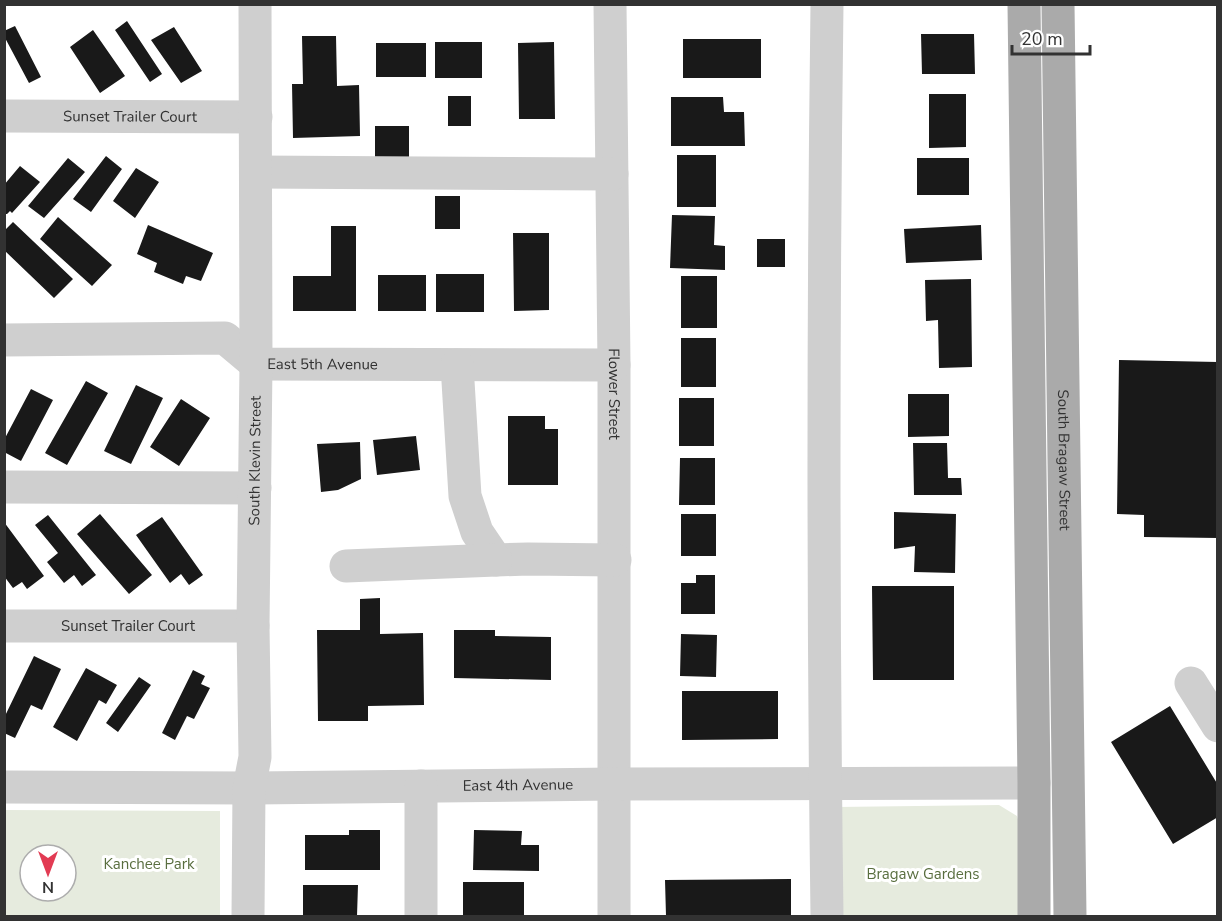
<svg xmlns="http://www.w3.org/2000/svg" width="1222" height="921" font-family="'Nunito Sans',sans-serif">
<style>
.green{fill:#e6ebde;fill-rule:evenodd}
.building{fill:#191919}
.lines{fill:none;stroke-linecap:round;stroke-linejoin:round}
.minor{stroke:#cfcfcf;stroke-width:33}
.major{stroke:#aaa;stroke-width:33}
.labels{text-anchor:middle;stroke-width:6;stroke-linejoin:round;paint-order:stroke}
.street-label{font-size:15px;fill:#323232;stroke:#fff}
.park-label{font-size:15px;fill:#596e3f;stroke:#fff}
</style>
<rect width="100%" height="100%" fill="#fff"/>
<path class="green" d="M 999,805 L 1017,816 L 1019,823 L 1019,916 L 838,916 L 836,807 Z
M 5,810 L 220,811 L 220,916 L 5,916 ZM 30,855 L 66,855 L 66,891 L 30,891 Z"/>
<path class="building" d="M 127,21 L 162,74 L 150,82 L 115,30 Z
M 15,26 L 41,77 L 29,83 L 4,36 L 4,31 Z
M 174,27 L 202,71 L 181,83 L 151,40 Z
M 93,30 L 125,76 L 100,93 L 70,47 Z
M 921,34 L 974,34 L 975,74 L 922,74 Z
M 302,36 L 336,36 L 337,86 L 359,85 L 360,136 L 293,138 L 292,84 L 303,84 Z
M 683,39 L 761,39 L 761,78 L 683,78 Z
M 435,42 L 482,42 L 482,78 L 435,78 Z
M 554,42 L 555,119 L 519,119 L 518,43 Z
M 376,43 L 426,43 L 426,77 L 376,77 Z
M 929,94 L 966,94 L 966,147 L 929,148 Z
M 448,96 L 471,96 L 471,126 L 448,126 Z
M 671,97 L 723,97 L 724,112 L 744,112 L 745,146 L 671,146 Z
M 375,126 L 409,126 L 409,158 L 375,158 Z
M 677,155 L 716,155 L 716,207 L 677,207 Z
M 106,156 L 122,169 L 91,212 L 73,199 Z
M 68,158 L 85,172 L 44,218 L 28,206 Z
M 917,158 L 969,158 L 969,195 L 917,195 Z
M 20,166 L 40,182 L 12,213 L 10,211 L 7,214 L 4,214 L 4,185 Z
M 136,168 L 159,182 L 135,218 L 113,201 Z
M 435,196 L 460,196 L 460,229 L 435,229 Z
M 672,215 L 715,216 L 714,245 L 725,246 L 725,270 L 670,268 Z
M 58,217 L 112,265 L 92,286 L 40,239 Z
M 13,222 L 73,279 L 54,298 L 4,250 L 4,231 Z
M 148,225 L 213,253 L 201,281 L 186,276 L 183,284 L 154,272 L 157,263 L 137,254 Z
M 981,225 L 982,260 L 906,263 L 904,229 Z
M 331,226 L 356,226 L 356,311 L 293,311 L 293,276 L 331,276 Z
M 513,233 L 549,233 L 549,310 L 514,311 Z
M 757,239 L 785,239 L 785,267 L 757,267 Z
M 436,274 L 484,274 L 484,312 L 436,312 Z
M 378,275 L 426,275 L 426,311 L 378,311 Z
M 681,276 L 717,276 L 717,328 L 681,328 Z
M 971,279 L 972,367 L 939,368 L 938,320 L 926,321 L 925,280 Z
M 681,338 L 716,338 L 716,387 L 681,387 Z
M 1119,360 L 1218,362 L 1218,538 L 1144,537 L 1144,515 L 1117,514 Z
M 86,381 L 108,393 L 67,465 L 45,453 Z
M 136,385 L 163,398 L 131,464 L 104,451 Z
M 31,389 L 53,400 L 21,461 L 4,452 L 4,440 Z
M 908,394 L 949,394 L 949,436 L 908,437 Z
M 679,398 L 714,398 L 714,446 L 679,446 Z
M 181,399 L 210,418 L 179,466 L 150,447 Z
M 508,416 L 545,416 L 545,429 L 558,429 L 558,485 L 508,485 Z
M 416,436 L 420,470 L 377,475 L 373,440 Z
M 360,442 L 361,479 L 338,490 L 321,492 L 317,444 Z
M 913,443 L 947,443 L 948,478 L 961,478 L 962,495 L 914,495 Z
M 680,458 L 715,458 L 715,505 L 679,505 Z
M 894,512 L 956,514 L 955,573 L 914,572 L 915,546 L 894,549 Z
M 100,514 L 152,575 L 129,594 L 77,534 Z
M 681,514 L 716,514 L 716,556 L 681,556 Z
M 48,515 L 96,575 L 82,586 L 74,575 L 64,583 L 47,562 L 58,553 L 35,525 Z
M 162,517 L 203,575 L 189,585 L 181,574 L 170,583 L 136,535 Z
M 4,522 L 44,576 L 27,589 L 22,582 L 13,588 L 4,576 Z
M 696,575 L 715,575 L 715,614 L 681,614 L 681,583 L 696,583 Z
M 872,586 L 954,586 L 954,680 L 873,680 Z
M 380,598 L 380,634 L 423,633 L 424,705 L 368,706 L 368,721 L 318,721 L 317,630 L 360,630 L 360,599 Z
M 454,630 L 495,630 L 495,636 L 551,637 L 551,680 L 454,678 Z
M 681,634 L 717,635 L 716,677 L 680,676 Z
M 34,656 L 61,669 L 42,710 L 31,705 L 15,738 L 4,733 L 4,718 Z
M 86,668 L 117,685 L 106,704 L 99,700 L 77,741 L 53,727 Z
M 193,670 L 205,676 L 201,684 L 210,688 L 194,719 L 187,716 L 175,740 L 162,733 Z
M 139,677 L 151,685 L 118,732 L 106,723 Z
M 682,691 L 778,691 L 778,739 L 682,740 Z
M 1170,706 L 1218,785 L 1218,817 L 1173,844 L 1111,742 Z
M 349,830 L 380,830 L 380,870 L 305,870 L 305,835 L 349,835 Z
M 474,830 L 522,831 L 521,845 L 539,845 L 539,871 L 473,870 Z
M 791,879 L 791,916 L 666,916 L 665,880 Z
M 463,882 L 524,882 L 524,916 L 463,916 Z
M 303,885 L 358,885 L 357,916 L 303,916 Z"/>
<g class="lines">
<g class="minor">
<path id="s1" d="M 610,4 L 614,365 L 614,916"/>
<path id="s2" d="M 4,116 L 256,117"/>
<path d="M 256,172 L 612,174"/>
<path id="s3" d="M 4,340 L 225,338 L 256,364 L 614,365"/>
<path d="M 457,365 L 465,496 L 477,532 L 496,560 L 528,559 L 615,560"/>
<path d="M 4,487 L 255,488"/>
<path d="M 346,566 L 496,560"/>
<path id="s4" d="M 4,626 L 253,626"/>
<path d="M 1191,683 L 1218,726"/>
<path id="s5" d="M 4,787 L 249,788 L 614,784 L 1034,783"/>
<path id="s6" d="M 248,916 L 249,788 L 255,757 L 253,626 L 256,364 L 255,4"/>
<path d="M 421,916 L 421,786"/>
<path d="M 827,916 C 823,613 823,308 827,4"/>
</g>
<g class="major">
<path d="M 1024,4 L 1034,783 L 1034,916"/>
<path id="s7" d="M 1058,4 L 1070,916"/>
</g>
</g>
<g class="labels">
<g class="street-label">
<text dy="5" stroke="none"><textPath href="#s2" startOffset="126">Sunset Trailer Court</textPath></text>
<text dy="5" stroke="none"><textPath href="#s3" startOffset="328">East 5th Avenue</textPath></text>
<text dy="5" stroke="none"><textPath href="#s1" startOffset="390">Flower Street</textPath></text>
<text dy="5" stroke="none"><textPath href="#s7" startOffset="456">South Bragaw Street</textPath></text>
<text dy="5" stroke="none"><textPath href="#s6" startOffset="456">South Klevin Street</textPath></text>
<text dy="5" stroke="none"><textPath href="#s4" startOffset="124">Sunset Trailer Court</textPath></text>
<text dy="5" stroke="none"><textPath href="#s5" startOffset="514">East 4th Avenue</textPath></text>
</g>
<g class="park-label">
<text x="149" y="869">Kanchee Park</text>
<text x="923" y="879">Bragaw Gardens</text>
</g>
</g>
<rect width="1222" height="921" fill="none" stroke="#323232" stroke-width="12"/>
<g transform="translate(48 873) rotate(180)"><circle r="28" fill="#ffffff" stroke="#adadad" stroke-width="1.5"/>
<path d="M0-4.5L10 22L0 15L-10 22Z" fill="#e23b53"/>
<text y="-9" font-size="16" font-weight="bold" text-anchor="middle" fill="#323232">N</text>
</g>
<path d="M1012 45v9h78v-9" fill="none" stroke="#323232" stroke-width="3"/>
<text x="1021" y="45" font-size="18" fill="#323232" stroke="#ffffff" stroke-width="4.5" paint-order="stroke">20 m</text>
</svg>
